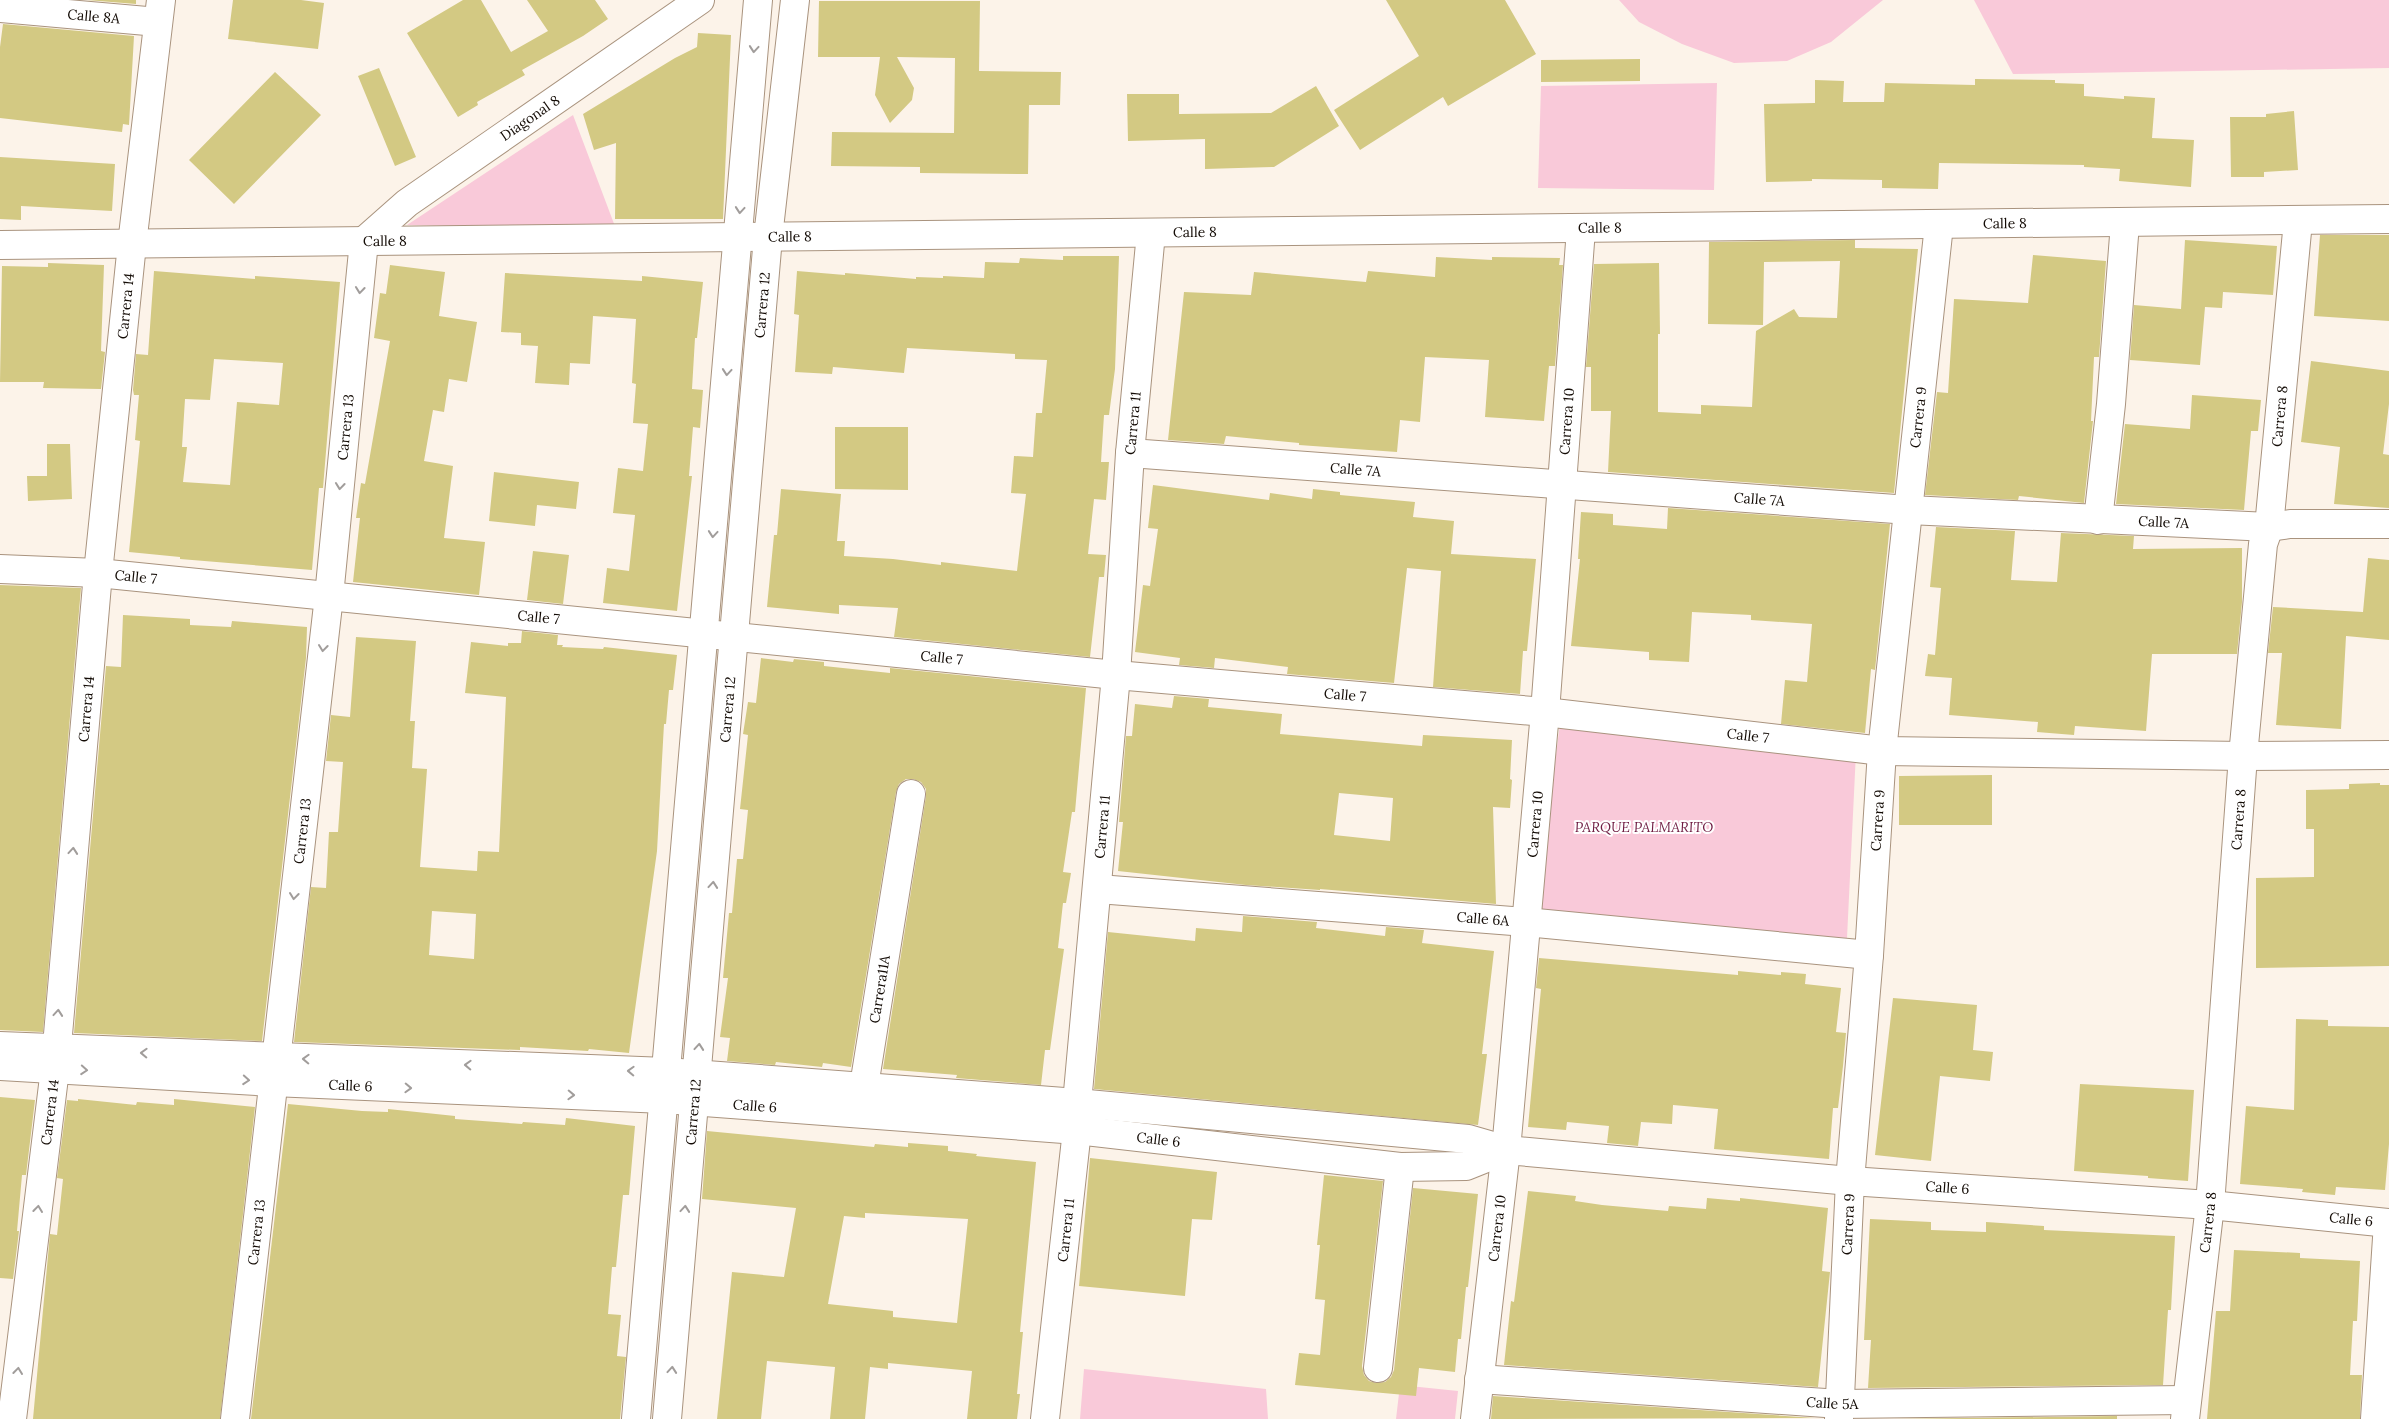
<svg xmlns="http://www.w3.org/2000/svg" width="2389" height="1419" font-family="Lora,serif">
<style>
.green{fill:#f9c9d9}
.building{fill:#d3c983;fill-rule:evenodd}
.lines{fill:none;stroke-linecap:round;stroke-linejoin:round}
.minor-casing{stroke:#a9937e;stroke-width:30}
.minor{stroke:#fff;stroke-width:28}
.oneway{stroke:#a19d9b}
.labels{text-anchor:middle;stroke-width:4;stroke-linejoin:round;paint-order:stroke}
.street-label{font-size:14px;fill:#130b05;stroke:#fff}
.park-label{font-size:14px;font-style:italic;fill:#6f1c42;stroke:#fff}
</style>
<rect width="100%" height="100%" fill="#fcf3e9"/>
<path class="green" d="M 1619,0 L 1883,0 L 1831,42 L 1787,61 L 1734,63 L 1682,44 L 1639,22 Z
M 1974,0 L 2389,0 L 2389,68 L 2013,74 Z
M 1717,83 L 1714,190 L 1538,188 L 1541,86 Z
M 573,115 L 616,229 L 407,225 Z
M 1560,724 L 1856,752 L 1847,938 L 1535,916 Z
M 1084,1369 L 1266,1389 L 1268,1419 L 1080,1419 Z
M 1400,1385 L 1458,1391 L 1455,1419 L 1396,1419 Z"/>
<path class="building" d="M 87,0 L 136,0 L 136,4 Z
M 233,0 L 301,0 L 324,3 L 318,49 L 228,39 Z
M 463,0 L 481,0 L 511,52 L 548,31 L 527,0 L 595,0 L 608,19 L 583,36 L 522,70 L 525,75 L 477,102 L 478,105 L 458,117 L 407,33 Z
M 1386,0 L 1505,0 L 1536,54 L 1448,106 L 1443,97 L 1360,150 L 1334,110 L 1419,56 Z
M 819,1 L 980,1 L 979,71 L 1061,72 L 1060,105 L 1029,105 L 1028,174 L 920,173 L 920,167 L 831,166 L 832,132 L 954,133 L 955,58 L 897,57 L 914,88 L 912,100 L 890,123 L 875,95 L 880,57 L 818,57 Z
M 3,24 L 134,36 L 129,125 L 123,124 L 122,132 L 0,118 L 0,47 Z
M 698,33 L 731,35 L 723,219 L 615,219 L 616,143 L 594,150 L 583,114 L 675,58 L 697,47 Z
M 1640,59 L 1640,81 L 1541,82 L 1541,60 Z
M 379,68 L 416,157 L 395,166 L 358,76 Z
M 275,72 L 321,115 L 234,204 L 189,160 Z
M 1975,79 L 2055,80 L 2055,83 L 2084,84 L 2084,96 L 2124,99 L 2124,96 L 2155,98 L 2152,138 L 2194,140 L 2191,187 L 2119,181 L 2120,169 L 2084,167 L 2084,165 L 1939,163 L 1938,189 L 1882,188 L 1882,180 L 1812,179 L 1812,181 L 1766,182 L 1764,104 L 1815,103 L 1815,80 L 1844,81 L 1843,102 L 1884,102 L 1885,83 L 1975,85 Z
M 1316,86 L 1339,126 L 1274,167 L 1205,169 L 1205,139 L 1128,141 L 1127,94 L 1179,94 L 1179,114 L 1271,113 Z
M 2294,111 L 2298,170 L 2264,172 L 2264,177 L 2231,177 L 2230,117 L 2266,117 L 2266,114 Z
M 0,157 L 115,164 L 112,211 L 21,206 L 21,220 L 0,219 Z
M 2320,235 L 2389,235 L 2389,321 L 2314,316 Z
M 1855,240 L 1855,248 L 1918,249 L 1894,493 L 1608,472 L 1611,411 L 1591,411 L 1591,367 L 1586,367 L 1594,264 L 1659,263 L 1660,334 L 1658,334 L 1658,412 L 1701,414 L 1701,405 L 1752,407 L 1756,331 L 1794,309 L 1799,317 L 1837,318 L 1840,261 L 1764,262 L 1763,325 L 1708,324 L 1709,242 Z
M 2185,240 L 2277,246 L 2273,295 L 2223,292 L 2222,308 L 2205,307 L 2200,365 L 2130,360 L 2134,305 L 2181,309 Z
M 2033,255 L 2106,261 L 2099,357 L 2094,357 L 2091,421 L 2093,421 L 2084,503 L 2019,496 L 2018,500 L 1925,495 L 1937,392 L 1948,393 L 1954,299 L 2028,303 Z
M 1063,256 L 1119,256 L 1115,369 L 1109,415 L 1104,415 L 1101,462 L 1109,462 L 1106,500 L 1094,499 L 1088,554 L 1106,555 L 1104,577 L 1099,577 L 1090,657 L 894,637 L 898,608 L 839,605 L 839,614 L 767,607 L 774,535 L 777,535 L 781,489 L 841,494 L 837,541 L 845,541 L 844,556 L 893,559 L 941,565 L 941,562 L 1017,571 L 1026,494 L 1011,493 L 1014,456 L 1033,457 L 1036,413 L 1042,413 L 1047,360 L 1015,359 L 1015,354 L 907,348 L 904,373 L 833,367 L 832,374 L 795,372 L 799,315 L 794,314 L 797,271 L 845,275 L 845,273 L 916,279 L 916,277 L 943,278 L 943,276 L 984,278 L 985,262 L 1019,263 L 1020,258 L 1063,260 Z
M 1436,257 L 1492,260 L 1492,257 L 1560,258 L 1559,265 L 1563,265 L 1555,366 L 1549,366 L 1544,421 L 1485,417 L 1489,360 L 1425,357 L 1420,422 L 1400,420 L 1397,452 L 1299,445 L 1299,443 L 1226,436 L 1224,444 L 1168,440 L 1184,292 L 1251,295 L 1254,272 L 1366,282 L 1368,271 L 1435,277 Z
M 48,263 L 104,265 L 101,351 L 105,352 L 101,389 L 43,388 L 44,382 L 0,382 L 2,266 L 48,267 Z
M 390,265 L 445,272 L 439,316 L 477,322 L 467,382 L 449,379 L 444,412 L 433,410 L 424,461 L 453,466 L 444,538 L 485,542 L 479,595 L 353,582 L 360,518 L 356,518 L 361,483 L 365,484 L 390,341 L 374,338 L 380,293 L 386,294 Z
M 154,271 L 255,279 L 255,276 L 340,282 L 323,488 L 319,488 L 312,570 L 180,559 L 180,557 L 129,552 L 140,441 L 135,440 L 139,395 L 134,395 L 133,390 L 136,354 L 148,355 ZM 214,359 L 283,363 L 279,405 L 237,402 L 230,485 L 183,482 L 187,447 L 182,447 L 185,399 L 210,400 Z
M 505,273 L 642,281 L 642,276 L 703,282 L 697,338 L 695,338 L 692,389 L 703,390 L 700,428 L 693,427 L 689,476 L 692,476 L 677,611 L 603,603 L 607,568 L 629,571 L 635,515 L 613,513 L 618,468 L 643,471 L 648,424 L 633,423 L 636,384 L 632,383 L 636,319 L 593,316 L 590,364 L 570,363 L 569,385 L 535,383 L 538,346 L 521,345 L 521,333 L 501,332 Z
M 2311,361 L 2389,371 L 2389,404 L 2383,454 L 2389,455 L 2389,508 L 2334,504 L 2340,447 L 2301,442 Z
M 2192,395 L 2261,400 L 2258,431 L 2251,431 L 2244,510 L 2116,504 L 2125,424 L 2190,429 Z
M 835,427 L 908,427 L 908,490 L 835,489 Z
M 47,444 L 70,444 L 72,499 L 28,501 L 27,476 L 47,476 Z
M 494,472 L 579,482 L 576,509 L 537,505 L 535,526 L 489,521 Z
M 1153,485 L 1269,500 L 1270,493 L 1312,499 L 1313,489 L 1340,492 L 1340,495 L 1415,502 L 1413,517 L 1454,521 L 1451,554 L 1536,559 L 1527,651 L 1523,651 L 1520,694 L 1433,687 L 1441,571 L 1407,568 L 1394,683 L 1287,674 L 1288,667 L 1215,658 L 1214,668 L 1179,665 L 1180,658 L 1135,652 L 1143,585 L 1150,586 L 1158,529 L 1148,528 Z
M 1668,508 L 1890,524 L 1875,670 L 1871,669 L 1865,733 L 1781,724 L 1785,680 L 1807,682 L 1812,624 L 1751,620 L 1751,615 L 1692,612 L 1689,662 L 1649,660 L 1649,652 L 1571,646 L 1580,559 L 1578,559 L 1581,512 L 1613,514 L 1613,525 L 1667,529 Z
M 1936,527 L 2015,531 L 2011,580 L 2057,582 L 2061,533 L 2134,536 L 2133,549 L 2242,548 L 2242,602 L 2237,654 L 2152,654 L 2146,731 L 2075,726 L 2074,735 L 2037,732 L 2038,722 L 1949,715 L 1952,678 L 1925,676 L 1928,654 L 1935,655 L 1941,588 L 1930,587 Z
M 533,551 L 569,555 L 563,604 L 527,600 Z
M 2368,558 L 2389,560 L 2389,640 L 2346,636 L 2341,729 L 2276,725 L 2282,653 L 2268,653 L 2273,607 L 2363,612 Z
M 0,585 L 81,588 L 43,1032 L 0,1030 Z
M 123,615 L 190,619 L 190,625 L 231,627 L 232,621 L 307,627 L 306,658 L 262,1041 L 74,1033 L 106,666 L 121,667 Z
M 522,631 L 558,635 L 557,645 L 563,645 L 562,647 L 603,649 L 604,647 L 677,655 L 673,690 L 669,690 L 666,724 L 664,724 L 657,851 L 629,1053 L 589,1049 L 588,1051 L 520,1047 L 520,1050 L 464,1048 L 294,1042 L 311,887 L 326,888 L 329,832 L 338,832 L 343,762 L 326,761 L 331,715 L 350,717 L 356,637 L 416,641 L 410,721 L 415,721 L 412,768 L 427,769 L 420,867 L 477,871 L 478,851 L 499,852 L 506,697 L 465,693 L 471,642 L 508,646 L 508,643 L 521,643 ZM 432,911 L 476,914 L 474,959 L 429,955 Z
M 761,658 L 793,662 L 794,659 L 824,662 L 824,666 L 890,673 L 890,668 L 1086,688 L 1075,812 L 1072,812 L 1063,872 L 1071,873 L 1066,903 L 1063,903 L 1058,948 L 1064,949 L 1050,1050 L 1045,1050 L 1041,1085 L 956,1078 L 957,1075 L 883,1069 L 926,796 L 926,789 L 921,782 L 913,779 L 906,779 L 899,784 L 896,792 L 851,1067 L 823,1063 L 822,1067 L 776,1062 L 775,1065 L 727,1061 L 730,1038 L 720,1037 L 728,978 L 723,978 L 729,913 L 732,913 L 737,859 L 743,859 L 748,810 L 740,809 L 748,735 L 743,734 L 748,702 L 756,703 Z
M 1174,696 L 1209,699 L 1208,707 L 1282,714 L 1280,734 L 1422,746 L 1423,735 L 1512,740 L 1510,779 L 1512,780 L 1510,808 L 1493,807 L 1496,904 L 1320,889 L 1320,890 L 1246,885 L 1118,871 L 1123,822 L 1119,822 L 1126,736 L 1132,736 L 1135,704 L 1172,708 ZM 1339,793 L 1393,798 L 1390,841 L 1334,835 Z
M 1992,775 L 1992,825 L 1899,825 L 1899,776 Z
M 2380,783 L 2380,785 L 2389,785 L 2389,966 L 2256,968 L 2256,878 L 2314,877 L 2314,829 L 2306,829 L 2306,790 L 2349,789 L 2349,784 Z
M 1243,916 L 1317,922 L 1316,928 L 1385,936 L 1386,927 L 1424,930 L 1422,943 L 1494,951 L 1482,1054 L 1487,1054 L 1478,1125 L 1094,1089 L 1108,932 L 1195,941 L 1196,928 L 1242,932 Z
M 1539,958 L 1738,975 L 1738,971 L 1781,975 L 1781,972 L 1806,974 L 1805,984 L 1841,988 L 1836,1032 L 1846,1033 L 1843,1066 L 1838,1108 L 1833,1108 L 1829,1159 L 1714,1149 L 1718,1109 L 1673,1105 L 1672,1124 L 1641,1122 L 1638,1146 L 1607,1143 L 1609,1126 L 1567,1122 L 1566,1130 L 1528,1127 L 1541,989 L 1536,988 Z
M 1893,998 L 1977,1005 L 1973,1050 L 1993,1052 L 1990,1081 L 1940,1076 L 1931,1161 L 1875,1155 Z
M 2296,1019 L 2328,1020 L 2328,1026 L 2389,1027 L 2389,1144 L 2385,1190 L 2336,1187 L 2335,1195 L 2302,1192 L 2303,1189 L 2240,1184 L 2246,1106 L 2294,1110 Z
M 2080,1084 L 2194,1090 L 2188,1181 L 2148,1178 L 2148,1176 L 2074,1171 Z
M 0,1097 L 35,1100 L 26,1175 L 22,1175 L 17,1231 L 19,1231 L 13,1279 L 0,1278 Z
M 78,1099 L 136,1105 L 137,1102 L 174,1105 L 174,1099 L 255,1107 L 220,1419 L 33,1419 L 50,1234 L 57,1235 L 63,1179 L 57,1178 L 67,1100 L 78,1101 Z
M 288,1104 L 362,1111 L 388,1112 L 388,1109 L 455,1116 L 455,1119 L 522,1124 L 523,1122 L 565,1125 L 566,1118 L 635,1126 L 629,1195 L 623,1195 L 616,1267 L 612,1267 L 608,1314 L 621,1315 L 617,1356 L 626,1357 L 620,1419 L 251,1419 Z
M 707,1131 L 874,1147 L 875,1144 L 908,1147 L 908,1143 L 948,1146 L 948,1151 L 977,1154 L 976,1156 L 1036,1162 L 1020,1332 L 1023,1332 L 1017,1394 L 1020,1394 L 1017,1419 L 967,1419 L 972,1371 L 888,1363 L 888,1369 L 870,1367 L 865,1419 L 830,1419 L 835,1367 L 767,1361 L 761,1419 L 717,1419 L 732,1272 L 784,1277 L 796,1208 L 702,1199 ZM 865,1213 L 968,1219 L 957,1323 L 893,1317 L 893,1311 L 828,1304 L 844,1216 L 865,1218 Z
M 1090,1158 L 1217,1172 L 1212,1220 L 1192,1219 L 1185,1296 L 1079,1286 Z
M 1324,1175 L 1383,1181 L 1362,1366 L 1364,1375 L 1369,1381 L 1376,1383 L 1385,1382 L 1391,1377 L 1394,1370 L 1413,1188 L 1478,1194 L 1468,1287 L 1466,1287 L 1461,1339 L 1458,1339 L 1455,1372 L 1419,1368 L 1416,1396 L 1295,1385 L 1299,1353 L 1320,1355 L 1325,1300 L 1315,1299 L 1320,1245 L 1317,1245 Z
M 1528,1191 L 1576,1196 L 1575,1201 L 1602,1205 L 1668,1211 L 1669,1206 L 1706,1209 L 1707,1198 L 1740,1201 L 1740,1198 L 1828,1208 L 1822,1271 L 1830,1272 L 1818,1387 L 1504,1365 L 1511,1301 L 1514,1302 Z
M 1870,1219 L 1931,1222 L 1931,1230 L 1986,1232 L 1986,1222 L 2044,1226 L 2044,1230 L 2175,1236 L 2171,1310 L 2168,1310 L 2163,1385 L 1868,1388 L 1871,1340 L 1864,1340 Z
M 2234,1250 L 2300,1253 L 2300,1258 L 2360,1261 L 2357,1321 L 2353,1321 L 2350,1375 L 2362,1375 L 2360,1419 L 2207,1419 L 2216,1311 L 2230,1311 Z
M 1493,1396 L 1815,1418 L 1491,1419 Z
M 2117,1416 L 2117,1419 L 1894,1419 Z"/>
<g class="lines">
<g class="minor-casing">
<g id="minor">
<path id="s1" d="M 0,8 L 158,22"/>
<path id="s2" d="M 0,245 L 2389,219"/>
<path id="s3" d="M 1130,453 L 1909,510 L 2269,527 L 2290,524 L 2389,524"/>
<path d="M 2098,520 L 2111,404 L 2125,223"/>
<path id="s4" d="M 0,569 L 98,573 L 1116,675 L 1545,712 L 1882,751 L 2243,756 L 2389,755"/>
<path id="s5" d="M 1098,889 L 1526,922 L 1869,955"/>
<path id="s6" d="M 0,1046 L 666,1072 L 1077,1103 L 1468,1139 L 1506,1150 L 1850,1181 L 2210,1205 L 2389,1223"/>
<path id="s7" d="M 0,1066 L 273,1082 L 664,1099 L 1077,1130 L 1400,1167 L 1466,1166 L 1506,1150"/>
<path id="s8" d="M 864,1103 L 864,1086 L 911,794"/>
<path d="M 1378,1368 L 1400,1167"/>
<path id="s9" d="M 1479,1379 L 1840,1404 L 2186,1400"/>
<path id="s10" d="M 12,1419 L 55,1069 L 98,573 L 132,244 L 161,0"/>
<path id="s11" d="M 235,1419 L 329,596 L 364,241 L 407,203 L 700,0"/>
<path d="M 636,1419 L 758,0"/>
<path id="s12" d="M 667,1419 L 768,237 L 795,0"/>
<path id="s13" d="M 1045,1419 L 1077,1130 L 1077,1103 L 1116,675 L 1130,453 L 1151,233"/>
<path id="s14" d="M 1475,1419 L 1506,1150 L 1545,712 L 1581,229"/>
<path id="s15" d="M 1839,1419 L 1850,1181 L 1869,955 L 1882,751 L 1939,225"/>
<path id="s16" d="M 2185,1419 L 2210,1205 L 2243,756 L 2263,544 L 2269,527 L 2298,221"/>
<path d="M 2375,1419 L 2388,1223"/>
</g>
</g>
<use href="#minor" class="minor"/>
</g>
<defs><path id="oneway-chevron" d="M-2-3.5L2.5 0L-2 3.5" fill="none" stroke-width="1.6" stroke-linecap="round" stroke-linejoin="round" transform="scale(1.25)"/></defs>
<g class="oneway">
<use href="#oneway-chevron" transform="translate(754 49) rotate(95)"/>
<use href="#oneway-chevron" transform="translate(740 210) rotate(95)"/>
<use href="#oneway-chevron" transform="translate(360 290) rotate(96)"/>
<use href="#oneway-chevron" transform="translate(727 372) rotate(95)"/>
<use href="#oneway-chevron" transform="translate(340 486) rotate(96)"/>
<use href="#oneway-chevron" transform="translate(713 534) rotate(95)"/>
<use href="#oneway-chevron" transform="translate(323 648) rotate(97)"/>
<use href="#oneway-chevron" transform="translate(73 851) rotate(-85)"/>
<use href="#oneway-chevron" transform="translate(713 885) rotate(-85)"/>
<use href="#oneway-chevron" transform="translate(294 896) rotate(97)"/>
<use href="#oneway-chevron" transform="translate(58 1013) rotate(-85)"/>
<use href="#oneway-chevron" transform="translate(699 1047) rotate(-85)"/>
<use href="#oneway-chevron" transform="translate(144 1053) rotate(-178)"/>
<use href="#oneway-chevron" transform="translate(306 1059) rotate(-178)"/>
<use href="#oneway-chevron" transform="translate(468 1065) rotate(-178)"/>
<use href="#oneway-chevron" transform="translate(84 1070) rotate(4)"/>
<use href="#oneway-chevron" transform="translate(631 1071) rotate(-178)"/>
<use href="#oneway-chevron" transform="translate(246 1080) rotate(4)"/>
<use href="#oneway-chevron" transform="translate(408 1088) rotate(2)"/>
<use href="#oneway-chevron" transform="translate(571 1095) rotate(2)"/>
<use href="#oneway-chevron" transform="translate(38 1209) rotate(-83)"/>
<use href="#oneway-chevron" transform="translate(685 1209) rotate(-85)"/>
<use href="#oneway-chevron" transform="translate(672 1370) rotate(-85)"/>
<use href="#oneway-chevron" transform="translate(18 1371) rotate(-83)"/>
</g>
<g class="labels">
<g class="street-label">
<text dy="5" stroke="none"><textPath href="#s1" startOffset="94">Calle 8A</textPath></text>
<text dy="5" stroke="none"><textPath href="#s11" startOffset="1392">Diagonal 8</textPath></text>
<text dy="5" stroke="none"><textPath href="#s2" startOffset="2005">Calle 8</textPath></text>
<text dy="5" stroke="none"><textPath href="#s2" startOffset="1600">Calle 8</textPath></text>
<text dy="5" stroke="none"><textPath href="#s2" startOffset="1195">Calle 8</textPath></text>
<text dy="5" stroke="none"><textPath href="#s2" startOffset="790">Calle 8</textPath></text>
<text dy="5" stroke="none"><textPath href="#s2" startOffset="385">Calle 8</textPath></text>
<text dy="5" stroke="none"><textPath href="#s10" startOffset="1119">Carrera 14</textPath></text>
<text dy="5" stroke="none"><textPath href="#s12" startOffset="1118">Carrera 12</textPath></text>
<text dy="5" stroke="none"><textPath href="#s16" startOffset="1008">Carrera 8</textPath></text>
<text dy="5" stroke="none"><textPath href="#s15" startOffset="1005">Carrera 9</textPath></text>
<text dy="5" stroke="none"><textPath href="#s14" startOffset="1002">Carrera 10</textPath></text>
<text dy="5" stroke="none"><textPath href="#s13" startOffset="1000">Carrera 11</textPath></text>
<text dy="5" stroke="none"><textPath href="#s11" startOffset="998">Carrera 13</textPath></text>
<text dy="5" stroke="none"><textPath href="#s3" startOffset="226">Calle 7A</textPath></text>
<text dy="5" stroke="none"><textPath href="#s3" startOffset="631">Calle 7A</textPath></text>
<text dy="5" stroke="none"><textPath href="#s3" startOffset="1036">Calle 7A</textPath></text>
<text dy="5" stroke="none"><textPath href="#s4" startOffset="136">Calle 7</textPath></text>
<text dy="5" stroke="none"><textPath href="#s4" startOffset="541">Calle 7</textPath></text>
<text dy="5" stroke="none"><textPath href="#s4" startOffset="946">Calle 7</textPath></text>
<text dy="5" stroke="none"><textPath href="#s4" startOffset="1351">Calle 7</textPath></text>
<text dy="5" stroke="none"><textPath href="#s10" startOffset="714">Carrera 14</textPath></text>
<text dy="5" stroke="none"><textPath href="#s12" startOffset="712">Carrera 12</textPath></text>
<text dy="5" stroke="none"><textPath href="#s4" startOffset="1756">Calle 7</textPath></text>
<text dy="5" stroke="none"><textPath href="#s16" startOffset="602">Carrera 8</textPath></text>
<text dy="5" stroke="none"><textPath href="#s15" startOffset="600">Carrera 9</textPath></text>
<text dy="5" stroke="none"><textPath href="#s14" startOffset="598">Carrera 10</textPath></text>
<text dy="5" stroke="none"><textPath href="#s13" startOffset="595">Carrera 11</textPath></text>
<text dy="5" stroke="none"><textPath href="#s11" startOffset="592">Carrera 13</textPath></text>
<text dy="5" stroke="none"><textPath href="#s5" startOffset="386">Calle 6A</textPath></text>
<text dy="5" stroke="none"><textPath href="#s8" startOffset="115">Carrera11A</textPath></text>
<text dy="5" stroke="none"><textPath href="#s7" startOffset="351">Calle 6</textPath></text>
<text dy="5" stroke="none"><textPath href="#s7" startOffset="756">Calle 6</textPath></text>
<text dy="5" stroke="none"><textPath href="#s10" startOffset="309">Carrera 14</textPath></text>
<text dy="5" stroke="none"><textPath href="#s12" startOffset="308">Carrera 12</textPath></text>
<text dy="5" stroke="none"><textPath href="#s7" startOffset="1161">Calle 6</textPath></text>
<text dy="5" stroke="none"><textPath href="#s6" startOffset="1954">Calle 6</textPath></text>
<text dy="5" stroke="none"><textPath href="#s6" startOffset="2359">Calle 6</textPath></text>
<text dy="5" stroke="none"><textPath href="#s16" startOffset="198">Carrera 8</textPath></text>
<text dy="5" stroke="none"><textPath href="#s15" startOffset="195">Carrera 9</textPath></text>
<text dy="5" stroke="none"><textPath href="#s14" startOffset="192">Carrera 10</textPath></text>
<text dy="5" stroke="none"><textPath href="#s13" startOffset="190">Carrera 11</textPath></text>
<text dy="5" stroke="none"><textPath href="#s11" startOffset="188">Carrera 13</textPath></text>
<text dy="5" stroke="none"><textPath href="#s9" startOffset="354">Calle 5A</textPath></text>
</g>
<g class="park-label">
<text x="1644" y="832">PARQUE PALMARITO</text>
</g>
</g>
</svg>
